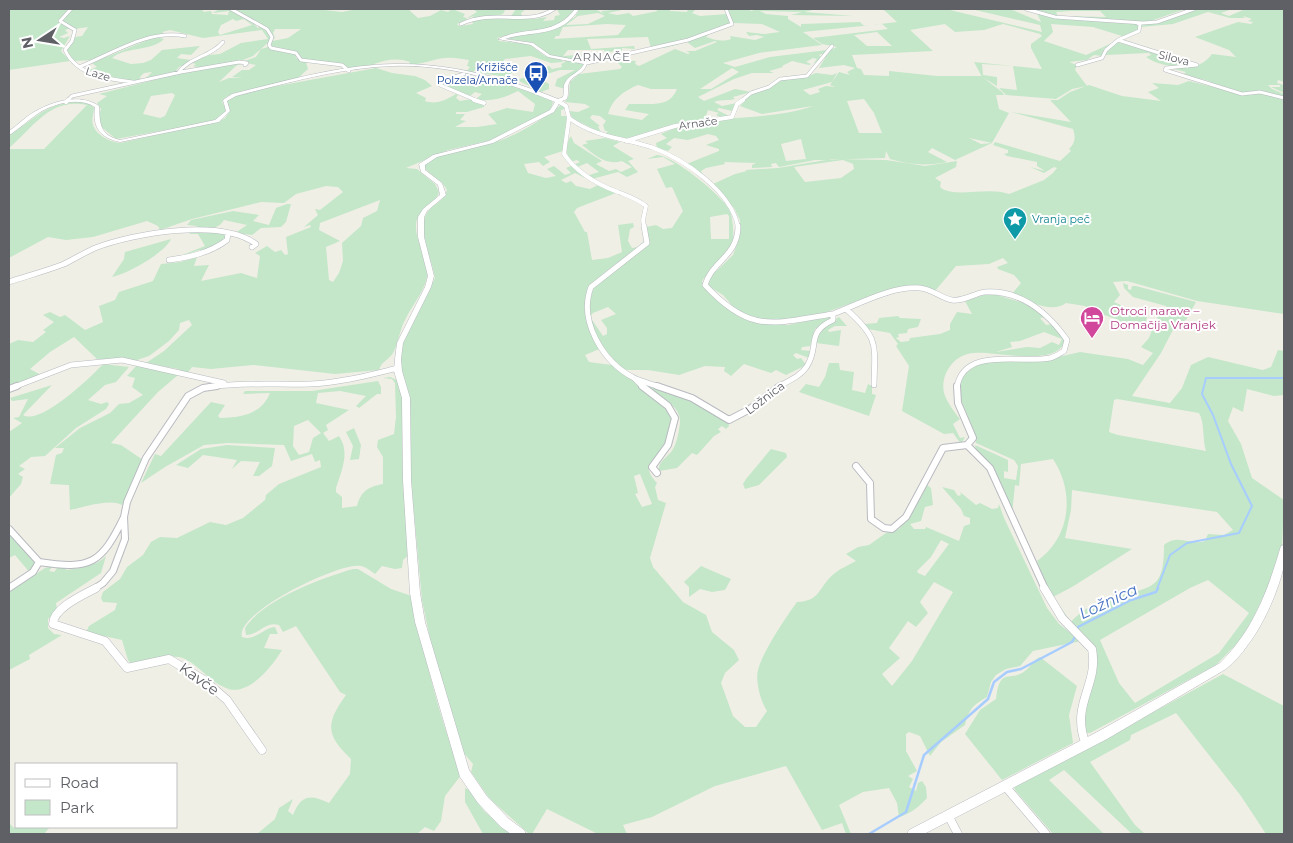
<svg xmlns="http://www.w3.org/2000/svg" width="1293" height="843" font-family="Montserrat,sans-serif">
<style>
.green{fill:#c3e7c8;fill-rule:evenodd}
.lines{fill:none;stroke-linecap:round;stroke-linejoin:round}
.stream-far1{stroke:#a7cdff;stroke-width:2}
.stream{stroke:#a7cdff;stroke-width:2.5}
.street-far4-casing{stroke:#b8bac0;stroke-width:4}
.street-far3-casing{stroke:#b8bac0;stroke-width:4.5}
.street-far2-casing{stroke:#b8bac0;stroke-width:6}
.street-far1-casing{stroke:#b8bac0;stroke-width:8}
.street-casing{stroke:#b8bac0;stroke-width:9}
.secondary-casing{stroke:#b9bbc2;stroke-width:1}
.street-far4{stroke:#fff;stroke-width:3}
.street-far3{stroke:#fff;stroke-width:4}
.street-far2{stroke:#fff;stroke-width:5}
.street-far1{stroke:#fff;stroke-width:6}
.street{stroke:#fff;stroke-width:8}
.secondary{fill:#fff;fill-rule:evenodd}
.labels{text-anchor:middle;stroke-width:4;stroke-linejoin:round;paint-order:stroke}
.far-street-label{font-size:11px;fill:#5e6066;stroke:#fff}
.far-transit-label{font-size:11px;fill:#164399;stroke:#fff;text-anchor:end}
.far-culture-label{font-size:11px;fill:#0d838f;stroke:#fff;text-anchor:start}
.far-quarter-label{font-size:12px;letter-spacing:1px;fill:#6f7278;stroke:#fff}
.hotel-label{font-size:12px;fill:#b23c85;stroke:#fff;text-anchor:start}
.street-label{font-size:12px;fill:#5e6066;stroke:#fff}
.near-street-label{font-size:15px;fill:#5e6066;stroke:#fff}
.near-water-label{font-size:16px;font-style:italic;fill:#4874c4;stroke:#fff}
</style>
<rect width="100%" height="100%" fill="#f0efe6"/>
<path class="green" d="M 9,9 L 69,9 L 59,21 L 71,28 L 65,30 L 68,33 L 59,37 L 64,38 L 70,36 L 61,51 L 70,61 L 9,70 Z
M 72,9 L 205,9 L 202,10 L 204,12 L 211,11 L 212,14 L 228,15 L 229,11 L 213,13 C 226,3 238,13 249,21 C 253,25 256,24 258,29 L 259,26 C 265,29 271,34 270,41 L 253,56 L 235,63 L 244,64 L 237,65 L 219,82 L 229,78 L 243,78 L 232,77 L 242,70 L 249,70 L 256,65 L 241,62 L 256,57 L 261,49 L 268,47 L 295,54 L 296,58 L 306,62 L 308,69 L 298,78 L 226,97 L 222,102 L 226,109 L 225,113 L 215,121 L 116,139 L 99,125 L 98,118 L 101,109 L 97,103 L 107,96 L 99,94 L 181,73 L 207,69 L 193,66 L 196,64 L 192,63 L 209,55 L 220,54 L 241,43 L 268,39 L 262,30 L 203,38 L 170,30 L 162,32 L 164,33 L 96,60 L 73,61 L 66,51 L 75,37 L 82,36 L 88,27 L 75,29 L 62,22 L 61,20 ZM 233,19 L 236,21 L 244,19 L 252,25 L 220,35 L 218,32 L 221,25 ZM 172,93 L 175,95 L 165,116 L 160,118 L 143,114 L 151,96 Z
M 233,9 L 316,9 L 342,12 L 357,9 L 408,9 L 418,18 L 430,16 L 441,10 L 448,12 L 452,9 L 465,14 L 463,17 L 467,18 L 466,20 L 457,24 L 459,26 L 473,24 L 471,19 L 474,16 L 467,18 L 477,12 L 473,9 L 505,10 L 503,14 L 496,16 L 511,16 L 516,9 L 526,9 L 521,13 L 522,17 L 534,19 L 547,17 L 543,21 L 554,20 L 555,16 L 560,15 L 557,9 L 575,9 C 560,35 523,30 497,38 L 499,41 L 529,44 L 545,56 L 561,59 L 563,62 L 551,63 L 531,56 L 505,59 L 498,67 L 516,70 L 506,77 L 476,72 L 483,67 L 492,69 L 490,68 L 495,65 L 482,64 L 472,73 L 465,73 L 470,67 L 467,66 L 469,60 C 460,59 453,57 445,58 C 433,59 420,65 409,65 L 410,62 C 397,57 386,60 374,64 L 374,66 L 350,69 L 346,66 L 303,60 L 295,51 L 271,46 L 272,41 L 288,38 L 301,29 L 275,29 L 273,33 L 275,38 L 273,39 L 270,32 Z
M 579,9 L 595,9 L 604,14 L 601,11 L 626,9 L 608,13 L 617,15 L 629,13 L 633,16 L 658,11 L 654,9 L 670,9 L 670,11 L 687,12 L 688,9 L 696,9 L 692,13 L 700,16 L 727,14 L 730,23 L 697,37 L 651,48 L 648,37 L 587,39 L 591,49 L 634,46 L 635,49 L 622,48 L 622,51 L 605,52 L 604,50 L 568,50 L 563,56 L 589,54 L 586,56 L 587,59 L 598,58 L 587,61 L 550,56 L 533,43 L 503,38 L 546,31 L 575,17 ZM 598,13 L 605,16 L 588,24 L 566,25 L 578,16 ZM 607,24 L 626,25 L 618,35 L 554,39 L 556,36 L 559,36 L 563,27 Z
M 727,9 L 748,9 L 751,11 L 754,10 L 751,9 L 817,9 L 804,12 L 853,16 L 791,15 L 802,12 L 760,11 L 766,14 L 788,16 L 788,19 L 801,27 L 801,24 L 860,22 L 864,26 L 897,22 L 884,10 L 953,9 L 950,10 L 1042,32 L 1040,25 L 971,9 L 1010,9 L 1041,22 L 1037,13 L 1026,9 L 1185,9 L 1145,23 C 1164,25 1178,11 1195,9 C 1207,7 1220,9 1232,9 L 1221,13 L 1229,16 L 1243,10 L 1238,9 L 1284,9 L 1284,82 L 1278,80 L 1277,83 L 1284,85 L 1284,93 L 1271,87 L 1280,87 L 1280,85 L 1268,85 L 1272,89 L 1284,94 L 1284,97 L 1259,91 L 1243,94 L 1209,84 L 1211,82 L 1202,79 L 1199,81 L 1181,76 L 1186,72 L 1169,68 C 1187,67 1201,69 1212,54 L 1236,57 L 1229,50 L 1195,37 L 1238,22 L 1251,24 L 1253,22 L 1248,21 L 1252,19 L 1243,16 L 1245,18 L 1230,18 L 1208,12 L 1173,24 L 1141,27 L 1140,24 L 1143,23 L 1132,22 L 1139,25 L 1139,30 L 1125,37 L 1093,27 L 1051,24 L 1053,32 L 1044,41 L 1086,55 L 1112,43 L 1108,48 L 1102,49 L 1106,50 L 1102,56 L 1094,55 L 1087,60 L 1069,62 L 1077,65 L 1075,70 L 1087,86 L 1072,89 L 1056,99 L 1006,95 L 999,88 L 1017,90 L 1013,66 L 982,64 L 983,75 L 997,77 L 997,86 L 982,77 L 974,62 L 1042,69 L 1031,48 L 1031,44 L 1042,36 L 1040,34 L 1003,24 L 984,30 L 955,32 L 945,24 L 910,30 L 933,51 L 852,55 L 857,68 L 861,69 L 864,75 L 889,76 L 889,71 L 937,76 L 981,76 L 1002,92 L 1004,95 L 996,95 L 999,109 L 1009,113 L 992,143 L 969,138 L 981,144 L 992,143 L 955,160 L 932,148 L 928,152 L 947,162 C 928,166 909,165 890,159 L 886,151 L 885,158 L 815,160 L 779,167 L 776,163 L 771,164 L 772,167 L 752,168 L 752,165 L 756,163 L 724,162 L 725,164 L 706,168 L 701,171 L 705,177 L 702,178 L 684,165 L 719,151 L 719,149 L 706,145 L 719,140 L 716,136 L 708,134 L 688,140 L 674,138 L 666,144 L 672,147 L 668,151 L 657,149 L 656,143 L 667,138 L 661,134 C 707,112 764,123 813,106 L 762,114 L 740,106 L 750,95 L 770,88 L 780,80 L 806,77 L 816,73 L 832,75 L 837,73 L 832,82 L 803,90 L 810,95 L 820,92 L 818,89 L 826,86 L 836,87 L 830,85 L 839,72 L 850,75 L 847,72 L 855,68 L 844,65 L 819,68 L 830,50 L 837,47 L 822,44 L 813,38 L 888,29 L 882,24 L 803,32 L 822,45 L 759,53 L 723,63 L 735,67 L 770,57 L 827,50 L 822,57 L 822,54 L 819,55 L 822,58 L 813,64 L 817,59 L 813,58 L 806,62 L 811,64 L 809,65 L 792,61 L 782,66 L 783,67 L 769,71 L 774,73 L 752,73 L 734,79 L 698,97 L 704,101 L 735,89 L 751,92 L 733,97 L 735,99 C 728,101 722,99 714,102 L 722,106 L 737,103 L 732,111 L 719,108 L 717,110 L 731,117 C 724,119 722,118 716,115 L 719,113 L 708,110 L 704,121 L 666,128 L 626,141 L 604,135 L 608,131 L 605,131 L 603,125 L 606,121 L 600,116 L 592,115 L 590,118 L 600,126 L 598,126 L 601,133 L 572,118 L 569,111 L 578,112 L 590,107 L 585,104 L 565,102 L 569,95 L 570,82 L 579,74 L 620,69 L 622,67 L 617,62 L 623,60 L 636,61 L 635,64 L 639,66 L 675,49 L 688,54 L 690,53 L 686,51 L 695,51 L 717,42 L 715,41 L 695,48 L 687,42 L 664,48 L 661,46 L 710,33 L 706,37 C 714,40 723,42 731,39 L 730,36 L 755,40 L 764,37 L 757,35 L 749,36 L 746,32 L 764,34 L 780,32 L 762,24 L 733,23 ZM 1071,11 L 1100,11 L 1106,17 L 1058,16 L 1056,12 ZM 877,32 L 892,46 L 867,46 L 854,35 ZM 732,68 L 739,72 L 711,89 L 700,89 ZM 638,85 L 651,89 L 677,89 C 669,109 649,103 629,104 L 625,110 L 649,114 L 642,120 L 608,114 C 612,99 624,91 638,85 ZM 864,99 L 874,113 L 882,133 L 859,133 L 847,101 ZM 801,139 L 806,159 L 786,161 L 781,144 Z
M 155,37 L 164,39 C 151,52 126,46 112,58 L 131,64 L 143,63 L 151,60 L 162,50 L 200,46 L 191,55 L 181,54 L 177,58 L 191,60 L 201,57 L 179,67 L 175,72 L 149,78 L 146,78 L 152,72 L 144,73 L 140,77 L 142,82 L 102,76 L 89,70 L 97,67 L 92,63 Z
M 1116,42 L 1188,62 L 1195,65 C 1176,66 1163,68 1146,57 L 1151,55 L 1149,53 L 1105,55 Z
M 564,60 L 584,63 L 585,66 L 570,77 L 565,89 L 555,86 L 557,79 L 575,70 L 560,70 L 537,77 L 549,84 L 549,89 L 541,92 L 519,81 L 511,81 L 527,77 L 549,66 L 552,69 L 562,67 L 561,64 L 565,62 Z
M 376,68 L 392,73 L 415,76 L 425,80 L 432,86 L 416,93 L 426,98 L 425,101 C 437,105 445,100 456,94 L 458,95 L 456,98 L 460,101 L 472,99 L 484,104 L 484,107 L 467,112 L 456,112 L 456,114 L 465,114 L 460,120 L 466,121 L 455,127 L 477,127 L 497,124 L 488,114 L 507,108 L 533,112 L 535,104 L 518,91 C 507,97 489,103 476,99 L 482,94 L 475,92 L 470,96 L 442,87 L 443,81 L 464,75 L 488,79 L 481,81 L 494,85 L 505,83 L 551,100 L 553,103 L 549,112 L 492,140 L 448,150 L 406,168 L 417,169 L 435,184 L 439,192 C 435,206 417,208 416,225 C 415,244 432,262 426,281 C 422,294 412,306 406,318 C 400,328 399,341 394,351 C 391,359 381,361 379,370 L 335,374 L 253,365 L 211,369 L 192,367 L 187,374 L 178,369 L 146,363 L 164,351 L 192,325 L 189,320 L 180,323 L 179,330 L 169,341 L 149,356 L 134,361 L 97,359 L 74,337 L 50,352 L 30,369 L 41,375 L 9,386 L 9,344 L 18,340 L 33,342 L 46,332 L 43,330 L 54,322 L 43,315 L 50,312 L 60,317 L 65,315 L 85,330 L 103,322 L 99,306 L 115,300 L 119,292 L 153,281 L 161,264 L 180,262 L 197,257 L 194,266 L 209,265 L 201,281 L 241,273 L 257,278 L 260,256 L 255,253 L 267,246 L 275,252 L 281,250 L 285,255 L 288,254 L 286,237 L 311,227 L 310,225 L 304,227 L 318,215 L 315,209 L 320,210 L 343,192 L 338,187 L 326,186 L 296,194 L 284,203 L 261,202 L 192,219 L 160,230 L 158,226 L 147,221 L 93,237 L 66,240 L 48,237 L 9,258 L 9,149 L 44,149 L 87,105 C 50,97 34,127 9,148 L 9,135 C 39,116 49,100 88,102 L 94,108 C 94,113 91,119 93,125 C 96,135 110,142 120,143 L 219,121 L 225,118 L 230,110 L 226,102 L 228,98 L 266,88 ZM 380,200 L 377,211 L 363,218 L 361,226 L 342,243 L 343,261 L 339,273 L 333,282 L 329,280 L 326,247 L 340,241 L 319,230 L 320,223 Z
M 1189,81 L 1245,95 L 1257,93 L 1284,98 L 1284,314 L 1197,301 L 1127,281 L 1113,282 L 1120,295 L 1114,302 L 1147,317 L 1146,322 L 1132,323 L 1129,332 L 1116,319 L 1089,310 L 1085,306 L 1066,303 C 1052,314 1028,301 1011,295 L 1021,283 L 1014,275 L 998,269 L 997,267 L 1008,263 L 1003,258 L 989,264 L 956,266 L 935,291 L 904,287 L 893,288 L 827,312 L 794,320 L 753,319 L 736,310 L 723,295 L 708,286 L 708,279 L 733,255 L 739,239 L 740,220 L 734,208 L 713,184 L 735,174 L 747,171 L 745,170 L 778,168 L 832,159 L 886,160 L 925,166 L 957,161 L 956,167 L 935,178 L 941,182 L 940,187 C 953,199 988,186 1009,194 L 1044,180 L 1053,173 L 1057,168 L 1054,167 L 1044,173 L 1030,167 L 1045,171 L 1037,166 L 1037,162 L 1007,156 L 1004,154 L 1008,153 L 1008,150 L 993,145 L 995,142 L 1060,161 L 1071,151 L 1069,149 C 1075,143 1076,138 1073,129 L 1011,112 L 1071,122 L 1050,100 L 1058,100 L 1070,92 L 1089,85 L 1122,96 L 1161,101 L 1148,92 L 1159,88 L 1152,83 L 1178,85 ZM 843,160 L 853,164 L 854,169 L 841,178 L 805,182 L 794,167 Z
M 562,104 L 565,109 L 561,110 L 561,116 L 567,116 L 563,151 L 544,157 L 550,162 L 543,166 L 539,162 L 524,164 L 528,173 L 546,178 L 556,176 L 547,169 L 554,166 L 565,175 L 571,173 L 566,168 L 571,166 L 585,178 L 575,173 L 561,180 L 566,183 L 571,181 L 576,186 L 590,189 L 598,185 L 616,193 L 577,208 L 574,212 L 585,232 L 587,232 L 592,260 L 608,258 L 622,252 L 618,225 L 633,223 L 634,227 L 630,229 L 628,241 L 632,248 L 638,247 L 645,240 L 644,244 C 600,277 561,290 602,348 L 585,355 L 589,362 L 612,365 L 666,406 L 672,416 C 671,427 669,437 664,447 C 655,463 639,463 657,483 L 655,487 L 658,500 L 666,503 L 650,558 L 653,567 L 683,602 L 706,615 L 712,632 L 734,650 L 739,660 L 725,673 L 721,683 L 733,716 L 745,727 L 756,727 L 767,711 C 761,702 755,681 758,670 C 762,653 786,617 797,602 C 822,601 818,586 835,573 C 841,568 849,565 856,561 L 846,554 L 858,547 L 869,545 L 886,533 L 899,529 L 920,499 L 927,485 L 931,488 L 933,505 L 925,507 L 921,521 L 910,524 L 914,529 L 925,529 L 926,527 L 959,541 L 964,526 L 970,524 L 970,518 L 964,516 L 961,509 L 942,487 L 954,490 L 958,496 L 961,495 L 960,492 L 976,505 L 980,503 L 992,509 L 998,508 L 999,504 L 1004,518 L 1047,608 L 1059,624 L 1081,641 L 1033,651 L 1020,666 L 1006,669 L 996,675 L 991,682 L 987,697 C 973,705 969,709 965,725 L 941,742 L 930,756 L 920,736 L 909,732 L 906,734 L 906,751 L 917,771 L 908,776 L 913,779 L 909,787 L 916,791 L 918,783 L 922,781 L 926,787 L 927,798 C 919,807 910,814 899,817 L 897,803 L 889,788 L 863,792 L 839,805 L 851,834 L 846,834 L 842,823 L 822,830 L 786,766 L 715,786 L 652,817 L 623,825 L 627,834 L 598,834 L 547,809 L 532,834 L 529,834 L 489,798 L 471,772 L 473,764 L 463,752 L 433,653 L 422,600 L 411,480 L 410,397 L 400,364 L 403,342 L 435,278 C 432,260 417,229 427,213 C 432,204 444,202 447,190 C 442,179 428,176 424,166 C 433,152 476,147 492,143 C 517,136 543,119 562,104 ZM 640,474 L 652,504 L 642,507 L 635,494 L 638,493 L 634,476 ZM 941,540 L 949,544 L 925,576 L 918,573 L 917,571 L 931,557 ZM 934,582 L 953,592 L 912,661 L 892,686 L 882,674 L 900,658 L 889,648 L 908,621 L 916,627 L 928,613 L 920,602 Z
M 571,136 L 574,143 L 602,161 L 596,164 L 609,171 L 616,169 L 621,172 L 632,167 L 622,161 C 606,166 595,155 582,145 L 588,143 L 585,141 L 605,138 L 620,142 L 613,146 L 634,159 L 628,161 L 638,172 L 627,177 L 618,172 L 592,179 L 586,176 L 599,172 L 587,163 L 575,168 L 573,165 L 580,162 L 577,160 L 570,162 C 566,153 565,144 571,136 Z
M 657,155 C 672,155 720,194 729,209 C 733,217 734,235 733,243 C 733,256 709,270 702,281 L 707,291 L 739,317 L 750,321 L 788,325 L 831,316 L 831,319 L 815,329 L 810,346 L 802,347 L 801,350 L 810,351 L 809,358 L 796,353 L 793,355 L 797,359 L 801,358 L 806,365 L 786,375 L 776,370 L 771,373 L 744,364 L 731,376 L 724,371 L 725,367 L 705,366 L 679,375 L 648,370 L 627,370 C 614,366 593,335 590,322 C 587,311 590,294 596,284 L 648,242 L 646,227 L 656,225 L 663,229 L 672,228 L 683,211 L 672,187 L 666,188 L 657,169 L 675,164 L 663,157 L 647,159 ZM 727,214 L 729,216 L 729,239 L 711,239 L 710,217 ZM 608,307 L 616,314 L 601,320 L 607,328 L 607,334 L 603,336 L 590,317 L 593,313 Z
M 287,204 L 291,204 L 286,222 L 281,227 L 261,228 L 252,235 L 235,233 L 247,225 L 224,220 C 218,230 207,229 196,229 L 197,226 L 187,225 L 191,220 L 233,211 L 259,215 L 253,221 L 269,225 L 276,208 Z
M 192,231 L 223,232 L 229,238 L 202,252 L 200,250 L 187,254 L 185,259 L 177,257 L 205,246 L 198,234 L 189,234 Z
M 171,239 C 165,253 127,274 112,277 L 124,259 L 125,252 Z
M 1123,283 L 1128,285 L 1128,289 L 1131,290 L 1132,286 L 1136,286 L 1196,302 L 1186,320 L 1176,324 L 1161,353 L 1132,396 L 1170,403 L 1182,388 L 1191,365 L 1208,357 L 1263,370 L 1271,367 L 1278,350 L 1284,351 L 1284,395 L 1274,396 L 1247,389 L 1243,412 L 1233,407 L 1228,421 L 1241,444 L 1252,478 L 1284,500 L 1282,547 L 1270,583 L 1245,635 L 1216,665 L 1090,733 L 1086,733 L 1082,721 L 1097,655 C 1091,641 1077,636 1069,624 C 1055,604 1045,583 1037,561 C 1071,537 1075,492 1053,459 L 1021,464 L 1019,486 L 1015,485 L 1012,514 L 990,466 L 976,450 L 975,445 L 1008,460 L 1008,472 L 1004,471 L 1004,478 L 1016,480 L 1018,466 L 1014,460 L 976,443 L 973,429 L 958,392 L 962,376 L 978,364 L 991,361 L 1041,361 L 1080,352 L 1128,359 L 1143,365 L 1153,353 L 1141,347 L 1149,338 L 1152,330 L 1158,328 L 1162,324 L 1156,316 L 1169,313 L 1166,306 L 1133,297 L 1124,288 ZM 1117,399 L 1199,413 C 1205,423 1202,439 1206,451 L 1118,435 L 1109,432 L 1114,400 ZM 1072,490 L 1217,512 L 1233,530 L 1224,535 L 1208,534 L 1205,541 C 1190,546 1179,533 1164,545 C 1164,588 1154,587 1117,596 C 1101,599 1081,610 1071,622 L 1053,597 L 1072,587 L 1132,549 L 1065,538 L 1071,510 ZM 1208,580 L 1249,613 L 1219,653 L 1135,703 L 1119,683 L 1100,640 L 1190,588 Z
M 990,293 L 1034,306 L 1046,317 L 1040,318 L 1046,325 L 1052,324 L 1065,340 C 1059,368 995,351 974,353 C 954,354 940,374 944,393 C 947,402 954,412 960,419 L 953,424 L 960,438 L 965,437 L 961,444 L 953,433 L 944,434 L 902,411 L 909,366 L 896,346 L 898,344 L 890,333 L 868,329 L 864,324 L 877,323 L 879,318 L 898,316 L 900,318 L 921,319 L 918,327 L 908,329 L 907,333 L 898,334 L 899,337 L 896,338 L 901,342 L 909,341 L 910,338 L 940,334 L 950,330 L 950,324 L 957,312 L 972,314 L 965,301 ZM 1044,332 L 1062,339 L 1059,345 L 1052,342 L 1040,348 L 1027,347 L 996,352 L 1012,347 L 1010,342 L 1020,341 Z
M 839,317 L 847,326 L 835,326 L 828,330 L 829,332 L 841,330 L 839,346 L 816,343 L 816,335 L 826,325 Z
M 829,363 L 839,363 L 840,370 L 854,372 L 852,390 L 865,393 L 868,384 L 872,386 L 872,394 L 876,395 L 869,416 L 799,392 L 806,384 L 819,387 L 825,377 Z
M 103,364 L 129,367 L 116,382 L 105,385 L 88,400 L 101,404 L 107,402 L 109,404 L 106,409 L 76,428 L 45,456 L 31,457 L 19,466 L 25,469 L 18,474 L 23,477 L 21,484 L 9,498 L 9,432 L 22,423 L 13,418 L 19,417 L 28,399 L 12,401 L 10,398 L 52,385 L 23,415 C 40,426 91,377 103,364 Z
M 137,365 L 178,375 L 158,392 L 111,443 L 121,445 L 143,460 L 122,505 C 111,498 83,507 70,510 L 69,485 L 50,484 L 56,455 L 62,453 L 64,448 L 55,448 L 80,428 L 110,413 L 119,404 L 129,403 L 143,395 L 132,387 L 135,378 L 127,376 Z
M 390,377 L 397,380 L 402,390 L 403,482 L 409,555 L 403,560 L 402,568 L 395,569 L 382,566 L 375,574 C 371,571 366,567 361,566 C 341,561 234,613 242,637 C 254,642 263,628 275,627 L 278,634 L 270,634 L 264,648 L 282,650 C 273,665 248,698 226,688 C 210,682 200,666 185,659 C 170,652 147,662 132,665 L 128,660 L 122,640 L 86,632 L 89,626 L 115,610 L 117,603 L 103,602 L 101,598 L 103,592 L 120,579 L 127,567 L 143,555 L 151,542 L 160,537 L 177,538 L 210,522 L 226,525 L 243,518 L 265,500 L 266,495 L 279,484 L 321,467 L 320,460 L 315,462 L 312,454 L 291,461 L 284,445 L 228,443 L 204,445 L 165,467 L 141,483 L 155,454 L 161,456 L 211,402 L 225,405 L 218,416 L 220,418 C 241,417 261,415 270,393 L 243,394 L 245,391 L 312,391 L 378,381 L 381,387 L 381,394 L 377,394 L 359,408 L 356,406 L 366,396 L 340,391 L 318,393 L 316,403 L 349,410 L 326,425 L 328,430 L 323,433 L 329,441 L 339,436 C 350,452 342,470 336,488 L 336,492 L 342,497 L 342,508 L 357,506 C 361,491 368,487 383,484 L 383,457 L 377,447 L 378,440 L 394,434 L 396,417 L 395,383 L 392,379 L 383,378 ZM 308,420 L 321,433 L 313,438 L 309,452 L 299,455 L 293,446 L 294,426 Z
M 639,380 L 675,392 L 728,420 L 729,426 L 726,429 L 722,426 L 718,429 L 721,432 L 714,436 L 697,455 L 692,453 L 677,468 L 659,471 C 657,461 669,457 673,449 C 677,443 679,431 680,423 C 682,403 651,393 639,380 Z
M 354,428 L 361,445 L 359,459 L 350,460 L 353,446 L 346,432 Z
M 227,445 L 275,448 L 272,466 L 259,476 L 253,476 L 260,462 L 241,461 L 232,469 L 237,460 L 203,455 L 188,468 L 176,465 L 201,449 Z
M 771,449 L 786,453 L 787,457 L 759,485 L 745,489 L 743,484 L 746,479 Z
M 9,533 L 37,563 L 31,574 L 15,555 L 9,558 Z
M 106,556 L 101,573 L 56,603 L 57,610 L 48,619 L 48,628 L 54,634 L 62,635 L 29,655 L 30,659 L 9,670 L 9,592 L 45,568 L 53,566 L 49,571 L 54,572 L 58,567 L 66,568 L 66,570 C 80,568 96,566 106,556 Z
M 701,566 L 731,579 L 725,590 L 712,592 L 700,589 L 689,597 L 689,587 L 684,582 Z
M 353,569 L 358,569 L 391,589 L 412,596 C 425,655 438,718 462,774 L 445,796 L 441,821 L 434,831 L 425,827 L 417,834 L 257,834 L 275,819 L 279,808 L 293,799 L 288,811 L 293,815 C 301,795 310,794 329,803 L 350,774 L 351,759 C 326,735 325,724 346,695 L 340,692 L 296,626 L 283,632 L 279,625 C 265,621 259,635 246,635 L 245,628 C 263,600 321,578 353,569 Z
M 1040,657 L 1077,686 L 1069,715 L 1073,743 L 1002,780 L 965,734 L 980,710 L 996,699 C 1000,666 1009,683 1025,671 C 1031,667 1033,660 1040,657 Z
M 1223,674 L 1284,706 L 1284,834 L 1266,834 L 1241,796 L 1176,713 L 1131,735 L 1130,740 L 1090,762 L 1135,825 L 1145,834 L 1132,834 L 1064,770 L 1049,780 L 1104,834 L 1053,834 L 1015,790 L 1014,786 L 1042,773 Z
M 465,788 L 469,790 L 484,811 L 510,834 L 483,834 L 465,802 Z
M 9,823 L 14,828 L 16,826 L 50,827 L 44,834 L 9,834 Z"/>
<g class="lines">
<path class="stream-far1" d="M 1157,589 L 1170,555 L 1187,543 L 1239,533 L 1252,506 L 1231,464 L 1213,415 L 1202,394 L 1206,378 L 1284,378"/>
<path class="stream" d="M 1077,630 L 1078,627 L 1131,600 L 1156,592 L 1158,588
M 869,834 L 906,812 L 924,755 L 988,699 L 994,682 L 1007,672 L 1021,669 L 1072,642 L 1076,635"/>
<g class="street-far4-casing">
<path id="street-far4" d="M 71,9 L 60,21 L 75,30 L 72,41 L 65,50 C 77,76 108,79 133,82
M 231,9 L 267,29 L 272,37 L 269,45 L 271,48 L 296,53 L 301,60 L 342,65 L 349,71
M 1026,9 L 1055,17 L 1143,23 L 1157,22 L 1194,9
M 1137,23 L 1140,25 L 1139,31 L 1118,40 L 1197,65 L 1166,68 L 1165,70 L 1242,94 L 1260,92 L 1284,98
M 461,24 C 495,8 527,27 554,9
M 587,63 L 688,40 L 732,24 L 726,9
M 1077,65 L 1102,58 L 1106,50 L 1118,40
M 79,67 C 112,54 148,29 185,36
M 178,73 C 189,57 211,57 223,42
M 464,74 L 444,80 L 440,85 L 478,101
M 67,101 L 72,96 L 181,72 L 239,62 L 247,63 L 245,65
M 741,101 L 751,93 L 769,87 L 780,79 L 807,76 L 832,46"/>
</g>
<g class="street-far3-casing">
<path id="street-far3" d="M 474,100 L 484,103
M 558,101 L 566,106 L 569,118
M 66,102 L 68,100
M 569,118 C 595,137 622,138 651,147 C 684,159 731,191 738,227
M 569,118 L 564,154 C 577,173 596,184 618,192 C 628,196 638,199 646,206 L 643,220 L 644,227
M 626,141 L 675,126 L 732,117 L 737,104 L 743,100"/>
</g>
<g class="street-far2-casing">
<path id="street-far2" d="M 644,226 L 647,243 L 591,287 C 578,321 603,362 634,378 C 642,382 652,384 660,387
M 738,226 C 738,256 712,261 705,285 C 751,335 774,323 833,314 L 833,320 C 805,333 820,346 807,366 C 801,376 788,381 778,387
M 169,260 C 190,257 210,253 227,240 L 228,233
M 9,282 C 27,276 46,271 64,264 C 74,259 84,253 95,248 C 134,233 221,218 256,244 L 252,247
M 846,309 C 879,338 875,344 874,385
M 833,314 C 859,304 891,286 920,288 C 932,289 941,298 952,300 C 963,302 975,293 985,292 C 1021,290 1048,313 1067,340 L 1064,351 C 1059,354 1055,357 1050,358 C 1021,364 964,346 957,387
M 634,378 L 643,387
M 14,387 L 71,365 L 122,360 L 224,383
M 209,387 C 242,382 276,385 310,384 C 340,383 369,375 398,368"/>
</g>
<g class="street-far1-casing">
<path id="street-far1" d="M 642,386 L 668,406 L 675,418 L 668,445 L 652,467 L 657,473
M 657,386 L 692,398 L 729,420 L 750,409 L 780,386
M 957,386 L 958,403 L 973,438 L 967,445 L 990,468 L 1045,589
M 9,389 L 17,386
M 856,466 L 870,483 L 871,519 L 884,528 L 892,529 L 906,517 L 943,448 L 967,445
M 9,529 L 39,562 L 33,572 L 9,588
M 39,562 C 91,570 101,564 124,517
M 94,589 L 103,583 L 113,571 L 125,539 L 124,517 L 127,502 L 146,458 L 188,396 L 203,388 L 217,386"/>
</g>
<g class="street-casing">
<path id="street" d="M 96,588 C 83,595 53,608 53,624 L 105,641 L 127,668 L 169,659 L 204,680 L 227,700 L 262,750
M 1044,588 L 1062,618 L 1092,649 C 1099,685 1071,703 1085,742
M 1005,786 L 1046,834
M 948,815 L 958,834"/>
</g>
<g class="secondary-casing">
<path id="secondary" d="M 575,9 L 579,9 C 577,12 574,16 571,19 C 555,36 526,32 505,39 L 533,43 L 550,55 L 587,62 C 585,75 574,73 569,83 C 567,88 569,93 567,99 L 560,102 L 554,112 L 493,143 L 437,157 L 425,165 L 425,170 L 442,183 L 446,195 L 427,211 L 424,217 L 424,237 L 434,276 L 431,287 L 403,343 L 401,359 L 402,371 L 410,398 L 411,480 L 420,593 L 425,622 L 469,770 L 486,795 L 509,819 L 524,830 L 526,834 L 511,834 L 501,827 L 478,803 L 460,777 L 415,622 L 410,593 L 403,480 L 402,398 L 394,371 L 395,359 L 397,343 L 425,287 L 428,276 L 418,237 L 418,217 L 423,209 L 440,195 L 438,185 L 421,172 L 419,164 L 433,155 L 489,141 L 550,110 L 555,102 C 506,81 447,64 393,66 C 339,68 287,83 236,96 L 227,101 L 230,111 L 219,122 L 120,142 C 101,138 92,128 95,107 C 78,96 51,104 36,115 C 27,121 20,128 11,134 L 9,134 L 9,131 C 18,125 25,117 34,112 C 53,101 80,93 99,106 C 100,123 99,135 120,140 L 215,120 L 226,111 L 223,100 L 232,94 C 285,81 339,65 394,64 C 450,63 507,78 558,99 L 563,97 C 565,91 562,86 566,81 C 571,74 580,72 584,64 L 548,57 L 531,45 L 498,39 C 526,25 553,38 575,9 Z
M 1284,545 C 1284,551 1285,559 1284,565 C 1279,590 1263,626 1247,646 C 1241,655 1234,662 1226,669 L 1107,739 L 924,834 L 907,834 L 909,830 L 1099,731 L 1220,663 C 1253,630 1267,593 1280,549 L 1281,546 Z"/>
</g>
<use href="#street-far4" class="street-far4"/>
<use href="#street-far3" class="street-far3"/>
<use href="#street-far2" class="street-far2"/>
<use href="#street-far1" class="street-far1"/>
<use href="#street" class="street"/>
<use href="#secondary" class="secondary"/>
</g>
<defs>
<g id="bus-pin" transform="scale(1.25)"><path d="M0 17L-7.5 6A9.5 9.5 0 1 1 7.5 6Z" fill="#1a4fb4" stroke="#fff"/><path d="M-5-6H5V4H4V6H2V4H-2V6H-4V4H-5ZM-3.5-4V0h7V-4ZM-3.5 1.2v1.5H-2V1.2ZM2 1.2v1.5H3.5V1.2Z" fill="#fff"/></g>
<g id="sight-pin" transform="scale(1.25)"><path d="M0 17L-7.5 6A9.5 9.5 0 1 1 7.5 6Z" fill="#0f9aa8" stroke="#fff"/><path d="M0-6L1.8-2.2L6-1.7L2.9 1.2L3.7 5.4L0 3.3L-3.7 5.4L-2.9 1.2L-6-1.7L-1.8-2.2Z" fill="#fff"/></g>
<g id="hotel-pin" transform="scale(1.25)"><path d="M0 17L-7.5 6A9.5 9.5 0 1 1 7.5 6Z" fill="#d1479c" stroke="#fff"/><path d="M-6-4.5h1.5V1H6V5H4.5V3h-9V5H-6ZM-4 0a1.8 1.8 0 1 1 3.6 0ZM.5 0V-2.5h3Q6-2.5 6 0Z" fill="#fff"/></g>
</defs>
<g fill-rule="evenodd">
<use href="#bus-pin" x="536" y="73"/>
<use href="#sight-pin" x="1015" y="219"/>
<use href="#hotel-pin" x="1092" y="318"/>
</g>
<g class="labels">
<g class="far-street-label">
<text transform="translate(1174 58) rotate(14)" y="4">Silova</text>
<text transform="translate(98 74) rotate(17)" y="4">Laze</text>
<text transform="translate(698 123) rotate(-8)" y="4">Arnače</text>
</g>
<g class="far-transit-label">
<text x="518" y="71">Križišče<tspan x="518" dy="13">Polzela/Arnače</tspan></text>
</g>
<g class="far-culture-label">
<text x="1032" y="223">Vranja peč</text>
</g>
<g class="far-quarter-label">
<text x="602" y="61">ARNAČE</text>
</g>
<g class="hotel-label">
<text x="1110" y="315">Otroci narave –<tspan x="1110" dy="14">Domačija Vranjek</tspan></text>
</g>
<g class="street-label">
<text transform="translate(765 398) rotate(-37)" y="4">Ložnica</text>
</g>
<g class="near-street-label">
<text transform="translate(199 679) rotate(35)" y="5">Kavče</text>
</g>
<g class="near-water-label">
<text transform="translate(1108 601) rotate(-25)" y="6">Ložnica</text>
</g>
</g>
<rect width="1293" height="843" fill="none" stroke="#5e6066" stroke-width="20"/>
<rect x="15" y="763" width="162" height="65" fill="#ffffff" stroke="#bfbfc2"/>
<rect x="25" y="779" width="25" height="8" fill="#ffffff" stroke="#bfbfc2"/>
<text x="60" y="788" font-size="15" fill="#5e6066">Road</text>
<rect x="25" y="800" width="25" height="15" fill="#c3e7c8" stroke="#bfbfc2"/>
<text x="60" y="813" font-size="15" fill="#5e6066">Park</text>
<g transform="translate(40 40) rotate(258)" stroke="#ffffff" stroke-width="4" paint-order="stroke">
<path d="M0-4L9 19L0 12L-9 19Z" fill="#5e6066"/>
<text y="-8" font-size="14" font-weight="bold" text-anchor="middle" fill="#5e6066">N</text>
</g>
</svg>
